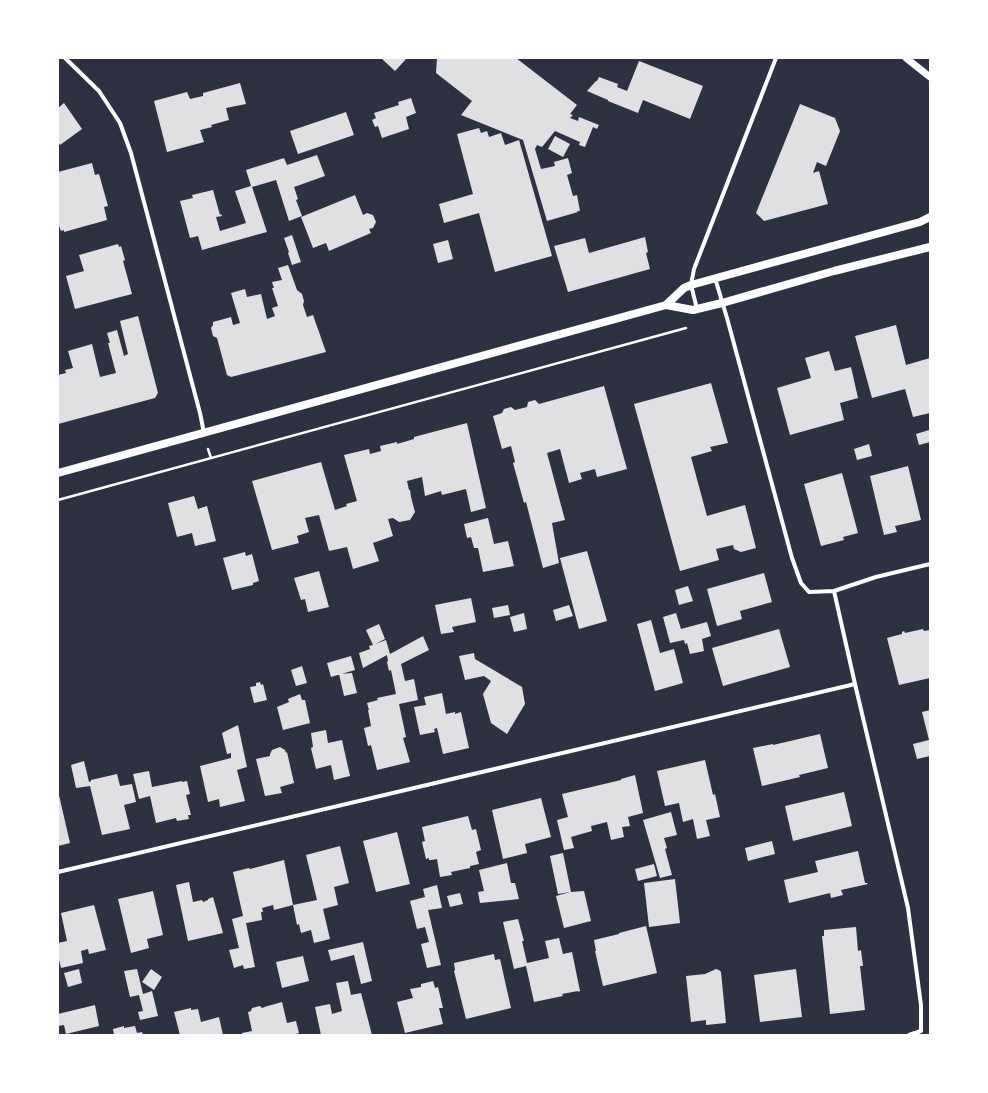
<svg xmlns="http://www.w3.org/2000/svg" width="988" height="1093" font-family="Lora,serif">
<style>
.building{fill:#e0e0e3}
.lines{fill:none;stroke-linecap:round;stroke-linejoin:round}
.path{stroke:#fff;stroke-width:2.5}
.minor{stroke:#fff;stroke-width:4}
.tertiary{stroke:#fff;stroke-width:7}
.secondary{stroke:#fff;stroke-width:8}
</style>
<rect width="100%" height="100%" fill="#2d3142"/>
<path class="building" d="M 381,58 L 407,58 L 395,71 Z
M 437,58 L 516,58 L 577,105 L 570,114 L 573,115 L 570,118 L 578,121 L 579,117 L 599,125 L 597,129 L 593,127 L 585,147 L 579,145 L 580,142 L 555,131 L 542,147 L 537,145 L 535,149 L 541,169 L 555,166 L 554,162 L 568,158 L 572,173 L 567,175 L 573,196 L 577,195 L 580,211 L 577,211 L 578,212 L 547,221 L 523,140 L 461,115 L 472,101 L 436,73 Z
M 639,61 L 703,86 L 690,119 L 643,100 L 638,113 L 608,101 L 608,100 L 587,91 L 596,81 L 597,81 L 599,77 L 618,84 L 617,87 L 627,91 Z
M 240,83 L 246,104 L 226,108 L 229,120 L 211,125 L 212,127 L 200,130 L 204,142 L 167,152 L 154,101 L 187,92 L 190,99 L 203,96 L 203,93 Z
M 411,98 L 416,113 L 406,117 L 409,129 L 382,138 L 378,126 L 375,127 L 372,120 L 376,118 L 374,113 L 399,105 L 398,102 Z
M 64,103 L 82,129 L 60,145 L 58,142 L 58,108 Z
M 800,104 L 835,118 L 840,131 L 826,166 L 817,162 L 813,173 L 819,171 L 828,204 L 764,221 L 756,213 Z
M 346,112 L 354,135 L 298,154 L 290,131 Z
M 479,128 L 481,133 L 487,131 L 489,137 L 501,133 L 505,145 L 519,140 L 552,256 L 495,272 L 479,213 L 444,223 L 439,204 L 473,194 L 457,134 Z
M 555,136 L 570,144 L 563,157 L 548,149 Z
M 317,155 L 325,176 L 294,187 L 298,199 L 296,200 L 302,216 L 289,221 L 276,180 L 252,187 L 267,232 L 202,250 L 198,236 L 190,238 L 180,201 L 193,198 L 192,195 L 213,190 L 220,215 L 221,214 L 222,216 L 216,217 L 220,231 L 246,223 L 235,191 L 251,186 L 246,170 L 284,158 L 287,165 Z
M 92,163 L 95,175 L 99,174 L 108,206 L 104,207 L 107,220 L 64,232 L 64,230 L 61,231 L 58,223 L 58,172 Z
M 355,195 L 363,215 L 367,213 L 373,215 L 376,222 L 373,228 L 369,229 L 371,233 L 329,251 L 326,243 L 313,248 L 301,217 Z
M 292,235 L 301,262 L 292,265 L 288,253 L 289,252 L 284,238 Z
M 645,237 L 648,252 L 646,253 L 650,269 L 568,292 L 554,246 L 585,238 L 589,253 Z
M 448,240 L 453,259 L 438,263 L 433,244 Z
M 118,244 L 119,247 L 121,246 L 125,260 L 123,261 L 132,294 L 75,309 L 66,276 L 84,271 L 79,255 Z
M 288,265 L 297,290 L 302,294 L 304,301 L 303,305 L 307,317 L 313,315 L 326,352 L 231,377 L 227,375 L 217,338 L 213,336 L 211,328 L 213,325 L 213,322 L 231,317 L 233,325 L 240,323 L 231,293 L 245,289 L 247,297 L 261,294 L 267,319 L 275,316 L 272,308 L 278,306 L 272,288 L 274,288 L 272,282 L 282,280 L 278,268 Z
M 138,316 L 158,393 L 155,398 L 58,424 L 58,375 L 66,373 L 65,370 L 73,368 L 68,351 L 92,344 L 100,377 L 116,373 L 108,343 L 110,343 L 107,333 L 117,330 L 124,356 L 128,354 L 120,321 Z
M 896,325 L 906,365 L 930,358 L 930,413 L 913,417 L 905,389 L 872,398 L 855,336 Z
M 829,351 L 835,371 L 851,367 L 858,398 L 840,403 L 844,420 L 790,435 L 777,388 L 811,378 L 805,358 Z
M 711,383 L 728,443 L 710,447 L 712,451 L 691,457 L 707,516 L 745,505 L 756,548 L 741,552 L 734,549 L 733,545 L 716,549 L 719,560 L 680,571 L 634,404 Z
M 604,386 L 627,469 L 597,477 L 595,469 L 580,473 L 582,479 L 569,483 L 560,449 L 547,453 L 565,520 L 552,523 L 559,563 L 543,568 L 526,502 L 524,503 L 513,463 L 515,462 L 511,446 L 502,449 L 493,416 L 502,413 L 504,409 L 511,407 L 515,410 L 527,407 L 528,402 L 535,400 L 539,404 Z
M 467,423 L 486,508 L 471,512 L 466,489 L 442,495 L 441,491 L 425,496 L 422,477 L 407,481 L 409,490 L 410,490 L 411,497 L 415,512 L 410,520 L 399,522 L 393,518 L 388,519 L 393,536 L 373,543 L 379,561 L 353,569 L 347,547 L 329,551 L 319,515 L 305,518 L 309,532 L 297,536 L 299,543 L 272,550 L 252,481 L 321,462 L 335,510 L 347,506 L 346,504 L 357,501 L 344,455 L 369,449 L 370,454 L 381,451 L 380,446 L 397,442 L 397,444 L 414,439 L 414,437 Z
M 929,430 L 930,442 L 919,445 L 916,434 Z
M 869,444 L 872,456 L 857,460 L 854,449 Z
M 908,466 L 921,520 L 895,526 L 897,532 L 884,535 L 870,476 Z
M 842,473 L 858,533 L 843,537 L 844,540 L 821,546 L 804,484 Z
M 194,496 L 198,509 L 207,506 L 216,541 L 195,546 L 192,533 L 177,537 L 168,503 Z
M 488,518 L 494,544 L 508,541 L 514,566 L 483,572 L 478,548 L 474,548 L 471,537 L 467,538 L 464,524 Z
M 587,551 L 607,621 L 579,629 L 560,558 Z
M 245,552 L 246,556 L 252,554 L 259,581 L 253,583 L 253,585 L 232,590 L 223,558 Z
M 319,571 L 329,607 L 308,612 L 305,599 L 301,600 L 294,578 Z
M 764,573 L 772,602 L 740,611 L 742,619 L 717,626 L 707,589 Z
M 688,586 L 693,601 L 679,605 L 675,590 Z
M 471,598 L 476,622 L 452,627 L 454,632 L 441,634 L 435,605 Z
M 508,605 L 510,615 L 494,618 L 492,608 Z
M 569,605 L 573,616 L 556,621 L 553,610 Z
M 524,613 L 527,629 L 514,632 L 510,617 Z
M 676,613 L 681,629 L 707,622 L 711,636 L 702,639 L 704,651 L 690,654 L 687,643 L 685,644 L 684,640 L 670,643 L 663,617 Z
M 651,620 L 660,653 L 674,649 L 683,683 L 655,691 L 637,624 Z
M 379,624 L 385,639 L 375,644 L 386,640 L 390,654 L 423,636 L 429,650 L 401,664 L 405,681 L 414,679 L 418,700 L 399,704 L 406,737 L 403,738 L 410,762 L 377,770 L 371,745 L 368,746 L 364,728 L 371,726 L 368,710 L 369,710 L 367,703 L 378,700 L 377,698 L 396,694 L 391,670 L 389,671 L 387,662 L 388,661 L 387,655 L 363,668 L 359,653 L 370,649 L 369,646 L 373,645 L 366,630 Z
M 779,629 L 790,667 L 723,686 L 712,648 Z
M 923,629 L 924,631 L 930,630 L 930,678 L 899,685 L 887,638 L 902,634 L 902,632 L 904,631 L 905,633 Z
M 474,653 L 475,659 L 522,687 L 525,704 L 507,734 L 491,723 L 483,694 L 491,681 L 484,676 L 465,680 L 459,656 Z
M 351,656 L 355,670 L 331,677 L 327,663 Z
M 302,666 L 307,683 L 296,686 L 291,670 Z
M 352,673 L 357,693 L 344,696 L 339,674 Z
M 260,682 L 261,685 L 263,684 L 267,700 L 254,703 L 250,687 L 256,686 L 256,683 Z
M 442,693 L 446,714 L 455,712 L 455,714 L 461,712 L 469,748 L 443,754 L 437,728 L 434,729 L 435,732 L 420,735 L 414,707 L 426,705 L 424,697 Z
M 300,694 L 302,700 L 305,700 L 310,723 L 283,730 L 277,707 L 289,702 L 288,699 Z
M 930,710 L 930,756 L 917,759 L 913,744 L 929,740 L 922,712 Z
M 238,725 L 247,767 L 237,770 L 245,801 L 220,807 L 219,799 L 208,802 L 200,766 L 231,758 L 231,753 L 227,754 L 222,733 Z
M 326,730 L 328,743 L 342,740 L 350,776 L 334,780 L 331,765 L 316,769 L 311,748 L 313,747 L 311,733 Z
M 820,734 L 828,768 L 799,775 L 800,777 L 762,786 L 753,748 L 773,744 L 773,745 Z
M 280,747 L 285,750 L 286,753 L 287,752 L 294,783 L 280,787 L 282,793 L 265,796 L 256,759 L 270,756 L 270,754 L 272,750 Z
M 705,760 L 713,795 L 715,794 L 720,817 L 706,820 L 710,836 L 697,839 L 693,819 L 683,822 L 679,803 L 665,806 L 657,771 Z
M 84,761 L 89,782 L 91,781 L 91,780 L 117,774 L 120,786 L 132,784 L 136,802 L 124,805 L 130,829 L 102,835 L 90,786 L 76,788 L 71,765 Z
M 149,771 L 152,787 L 182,781 L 182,782 L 187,781 L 190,794 L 186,795 L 191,815 L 188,815 L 189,819 L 177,821 L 176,818 L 156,823 L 150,796 L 139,799 L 133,774 Z
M 635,775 L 643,813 L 628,817 L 630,826 L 622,827 L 624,837 L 611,840 L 607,822 L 591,826 L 592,831 L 571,837 L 574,848 L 564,850 L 557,820 L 568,817 L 562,794 L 621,780 L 621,779 Z
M 58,791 L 70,843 L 58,846 Z
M 844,792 L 852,826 L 793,841 L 785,806 Z
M 541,798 L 551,837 L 525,844 L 527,853 L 503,859 L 492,810 Z
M 671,812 L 677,835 L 664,838 L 667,848 L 665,849 L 672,875 L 660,878 L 643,820 Z
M 468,816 L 472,830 L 476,829 L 481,850 L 476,852 L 479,864 L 470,866 L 470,868 L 451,872 L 452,875 L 440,877 L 437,859 L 431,860 L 429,860 L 429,858 L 426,859 L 422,842 L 425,841 L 422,827 Z
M 397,832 L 410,884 L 376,892 L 363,841 Z
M 772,841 L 775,854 L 748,861 L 745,848 Z
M 340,846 L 349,883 L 334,887 L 338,905 L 323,909 L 330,939 L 314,943 L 311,930 L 301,933 L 299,924 L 297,925 L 293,905 L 317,900 L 306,855 Z
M 858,851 L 865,883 L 867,883 L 868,884 L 841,890 L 843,895 L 831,898 L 830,893 L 789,903 L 784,880 L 818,872 L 815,861 Z
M 563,853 L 571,892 L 584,891 L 591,921 L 564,928 L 556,896 L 570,892 L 558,894 L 550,856 Z
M 284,860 L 293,905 L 274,910 L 273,905 L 262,908 L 263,912 L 261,912 L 262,920 L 246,923 L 255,967 L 244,969 L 243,965 L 234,968 L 229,950 L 239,948 L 232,919 L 243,916 L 233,872 L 249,868 L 250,869 Z
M 507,863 L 511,883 L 515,883 L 519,899 L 480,903 L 478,892 L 484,891 L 479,870 Z
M 654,864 L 657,876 L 638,881 L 635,869 Z
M 675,879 L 680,923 L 649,927 L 644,883 Z
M 189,882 L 193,902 L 202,900 L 203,902 L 208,900 L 208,899 L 213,897 L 223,933 L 188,941 L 176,885 Z
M 437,885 L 442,908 L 428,910 L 441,965 L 427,968 L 421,944 L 429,942 L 425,927 L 417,929 L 410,901 L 425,897 L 423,889 Z
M 153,891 L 163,935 L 147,939 L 149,948 L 131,953 L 118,899 Z
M 460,893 L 463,904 L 450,907 L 447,896 Z
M 94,905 L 106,950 L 89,954 L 88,949 L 81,951 L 83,963 L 61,968 L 58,956 L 58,943 L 67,941 L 61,913 Z
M 518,919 L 524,941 L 522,941 L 527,963 L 549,958 L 545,941 L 559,938 L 563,954 L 572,952 L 580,991 L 578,992 L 578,991 L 562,994 L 563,996 L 558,997 L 534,1002 L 526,966 L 514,969 L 503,922 Z
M 646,926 L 657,973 L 603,986 L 595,951 L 596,951 L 594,940 L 619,934 L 619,933 Z
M 856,927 L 858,951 L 861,950 L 863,966 L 860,966 L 865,1010 L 830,1014 L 822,936 L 824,936 L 824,930 Z
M 363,942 L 372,981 L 361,984 L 354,955 L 331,961 L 328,950 Z
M 494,954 L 495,960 L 500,959 L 511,1008 L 466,1019 L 454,971 L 455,970 L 454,963 Z
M 303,956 L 309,981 L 282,988 L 276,962 Z
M 79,969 L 82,983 L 68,987 L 64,973 Z
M 137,969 L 143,994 L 152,991 L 158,1016 L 140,1020 L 138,1012 L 143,1011 L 139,995 L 130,997 L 124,971 Z
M 151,969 L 162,977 L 154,990 L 142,982 Z
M 716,969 L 719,970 L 721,972 L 726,1023 L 706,1025 L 706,1020 L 691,1022 L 686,976 L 705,974 Z
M 796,969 L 802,1017 L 760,1022 L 754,975 Z
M 348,981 L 351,995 L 361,993 L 372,1035 L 321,1035 L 315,1007 L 330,1004 L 332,1014 L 342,1011 L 336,983 Z
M 433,981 L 435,988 L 438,987 L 443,1008 L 439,1008 L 443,1024 L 405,1033 L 397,1002 L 413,998 L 410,989 L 421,987 L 421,984 Z
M 282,1002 L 287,1023 L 296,1021 L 299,1033 L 296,1034 L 296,1035 L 242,1035 L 242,1033 L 252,1031 L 248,1012 L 251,1011 L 252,1008 L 260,1006 L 262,1008 L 265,1007 L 264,1007 Z
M 95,1005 L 99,1026 L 66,1034 L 64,1025 L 58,1026 L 58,1014 Z
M 191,1008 L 191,1010 L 198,1009 L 201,1022 L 219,1017 L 223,1035 L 180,1035 L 174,1012 Z
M 124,1026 L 124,1028 L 135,1026 L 137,1033 L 142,1032 L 143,1035 L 114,1035 L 113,1029 Z"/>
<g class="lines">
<path class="path" d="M 208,449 L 211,458
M 58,500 L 686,328"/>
<path class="minor" d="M 65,58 L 99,91 L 120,123 L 131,153 L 200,413 L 204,433
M 715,278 L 727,318 L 792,558 L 801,583 L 809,592 L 834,591 L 876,577 L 930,564
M 697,309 L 691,285 L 694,269 L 776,58
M 834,591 L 855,684 L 908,908 L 921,1005 L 921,1031 L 909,1035
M 58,872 L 855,684"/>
<path class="tertiary" d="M 906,58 L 930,77"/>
<path class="secondary" d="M 666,305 L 684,288 L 691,285 L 920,222 L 930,217
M 58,473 L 666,305 L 693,310 L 722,303 L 834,271 L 930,247"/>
</g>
<rect width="988" height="1093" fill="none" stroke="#ffffff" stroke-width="118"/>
</svg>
